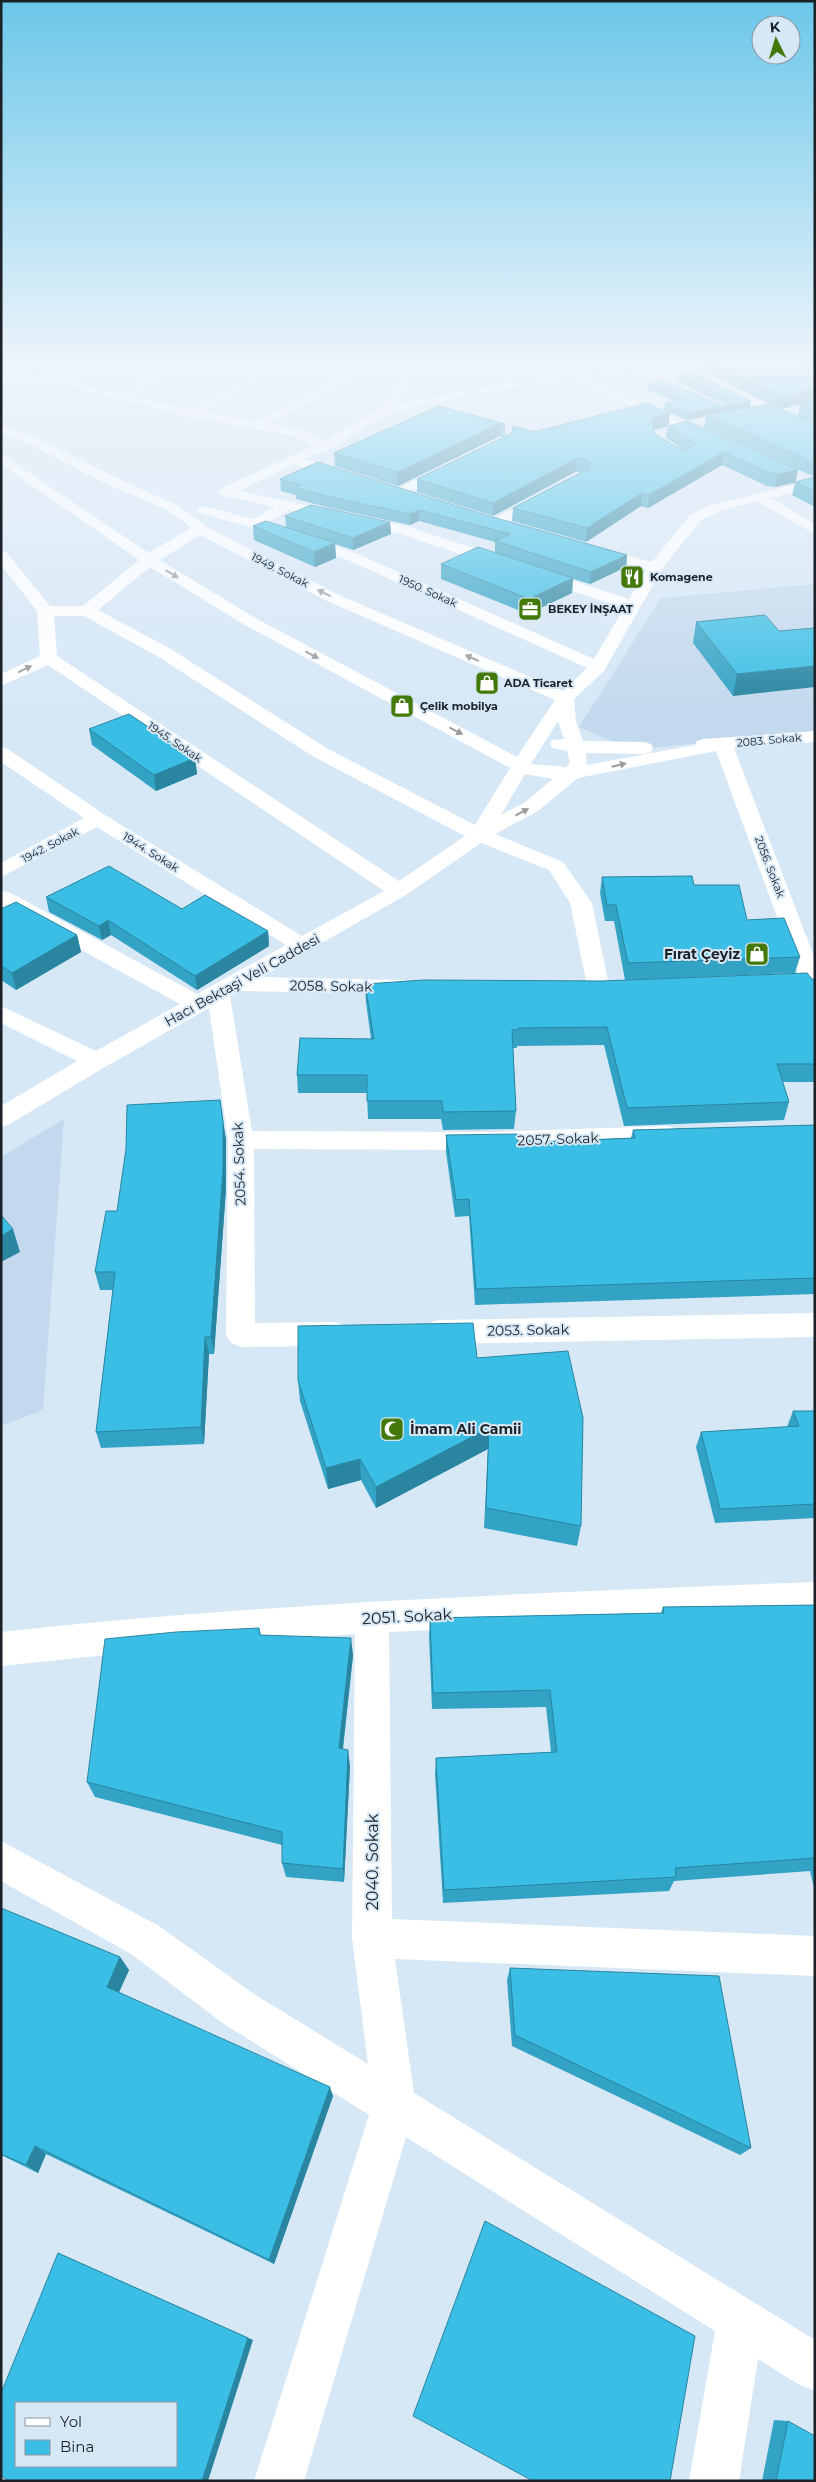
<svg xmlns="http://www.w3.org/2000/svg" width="816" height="2482" font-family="Montserrat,sans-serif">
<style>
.built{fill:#c3d9ed}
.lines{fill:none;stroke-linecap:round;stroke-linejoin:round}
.minor{fill:#fff;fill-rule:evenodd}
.wall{fill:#33a3c5;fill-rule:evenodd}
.shaded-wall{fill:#2985a0}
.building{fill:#3bbee5;stroke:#2985a0;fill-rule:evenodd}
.oneway{fill:#989b9d}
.labels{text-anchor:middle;stroke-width:4;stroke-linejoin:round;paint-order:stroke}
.far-street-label{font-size:11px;fill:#1b2126;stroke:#d6e7f6}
.far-poi-label{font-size:11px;font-weight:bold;fill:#1b2126;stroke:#d6e7f6;text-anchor:start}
.poi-label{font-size:14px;font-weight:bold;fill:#1b2126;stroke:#d6e7f6;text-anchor:end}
.street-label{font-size:14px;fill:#1b2126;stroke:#d6e7f6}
.near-street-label{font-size:16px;fill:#1b2126;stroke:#d6e7f6}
</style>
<rect width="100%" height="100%" fill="#d6e7f6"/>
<path class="built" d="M 815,584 L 815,731 L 632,750 L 579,727 L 661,598 Z
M 64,1119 L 43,1410 L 1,1426 L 1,1157 Z"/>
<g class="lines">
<path class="minor" d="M 35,365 L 47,365 L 51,376 L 65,379 L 92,365 L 106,365 L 77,382 L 121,393 L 173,365 L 187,365 L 133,396 L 190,409 L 269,365 L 283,365 L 204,412 L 256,421 L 354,371 L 343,368 L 342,365 L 366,365 L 409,374 L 411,377 L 406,389 L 394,405 C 448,391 502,384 557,375 C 575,372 590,365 609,365 L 583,376 L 719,438 L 718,441 L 708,441 L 572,380 L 437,402 L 387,415 L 329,449 L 305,459 L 352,473 L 354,476 L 352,479 L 342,479 L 294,464 L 239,491 L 409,527 L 629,599 L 646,570 L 587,554 L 584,551 L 587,548 L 592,546 L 652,562 L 690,515 L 710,505 L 815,480 L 815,488 L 771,498 L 815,524 L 815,534 L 756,501 L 720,511 L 700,521 L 662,569 L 604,671 L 574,699 L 576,722 L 583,741 L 644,742 L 651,744 L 653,748 L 651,752 L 644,754 L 586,753 L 587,765 L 695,745 L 697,741 L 704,739 L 815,731 L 815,742 L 734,748 L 815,959 L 815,997 L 807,995 L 804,990 L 716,751 L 578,778 L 538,811 L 495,834 L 563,862 L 592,903 L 610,990 L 607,995 L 599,997 L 591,995 L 588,990 L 570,903 L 549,870 L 481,843 L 406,895 L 262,977 L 403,980 L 411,982 L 414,987 L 411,992 L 403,994 L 238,991 L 230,996 L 252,1131 L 488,1132 L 668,1126 L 677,1129 L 681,1135 L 677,1141 L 668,1144 L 488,1150 L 254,1149 L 255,1323 L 336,1322 L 346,1326 L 351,1334 L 346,1342 L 336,1346 L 241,1347 L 231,1343 L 226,1335 L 228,1140 L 209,1008 L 105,1067 L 10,1124 L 1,1127 L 1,1106 L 77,1061 L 1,1023 L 1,1006 L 96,1051 L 180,1004 L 1,906 L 1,891 L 9,892 L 197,994 L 286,945 L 97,827 L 1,877 L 1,863 L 84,818 L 1,762 L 1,747 L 8,749 L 105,815 L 302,936 L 384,891 L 48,665 L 1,686 L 1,674 L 40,656 L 37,611 L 1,565 L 1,551 L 6,552 L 50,606 L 83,606 L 139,560 L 1,464 L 1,454 L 149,553 L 191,528 C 169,506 137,498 109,485 C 73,468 39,447 1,433 L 1,425 L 36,438 L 121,480 L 177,505 L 205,526 L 339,595 L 563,691 L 587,668 L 348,560 L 250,527 L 199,513 L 197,510 L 204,506 L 253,519 L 274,507 L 220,495 L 218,492 L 220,489 L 313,446 L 294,436 L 181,415 L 46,382 L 1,386 L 1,378 L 39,375 ZM 367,373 L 398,379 L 379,409 L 324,441 L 303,430 L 270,424 ZM 289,510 L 400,534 L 624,608 L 594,659 L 358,554 L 267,523 ZM 200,535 L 327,601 L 555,700 L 517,757 L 257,619 L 160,560 ZM 150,567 L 245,625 L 510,768 L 475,825 L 328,749 L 169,648 L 98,610 ZM 54,616 L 84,616 L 157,656 L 314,757 L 465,836 L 399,881 L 57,656 ZM 558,721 L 564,739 L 552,740 L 550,744 L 552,748 L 567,751 L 570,763 L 566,767 L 531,764 ZM 525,774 L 553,779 L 524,803 L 501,815 Z
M 617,365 L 633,365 L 701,395 L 695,399 L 691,398 Z
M 669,365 L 684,365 L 815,427 L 815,436 Z
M 451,464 L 458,468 L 456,471 L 404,496 L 394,496 L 392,493 L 394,490 Z
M 545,492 L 550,493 L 552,496 L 550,499 L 499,526 L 489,526 L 487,523 Z
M 815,1313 L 815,1337 L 437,1344 L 427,1340 L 422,1332 L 427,1324 L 437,1320 Z
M 815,1582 L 815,1614 L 389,1632 L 392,1919 L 815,1936 L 815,1976 L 395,1959 L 414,2093 L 815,2340 L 815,2391 L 798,2384 L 758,2359 L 739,2481 L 689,2481 L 715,2331 L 406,2137 L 304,2481 L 254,2481 L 369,2115 L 224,2024 L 131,1954 L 1,1881 L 1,1841 L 159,1926 L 254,1994 L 368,2064 L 352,1938 L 355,1634 L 204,1645 L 1,1666 L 1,1632 C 272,1602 543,1593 815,1582 Z"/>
</g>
<path class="wall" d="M 696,365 L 815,365 L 815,477 L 704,428 L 706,416 L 687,420 L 664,410 L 665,403 L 674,401 L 648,390 L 649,383 L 724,406 L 726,404 L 678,383 L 679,376 L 751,401 L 750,407 L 774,406 L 710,375 L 711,371 ZM 800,404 L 798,416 L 781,409 Z
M 439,406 L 505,424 L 505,437 L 512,433 L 512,426 L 534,432 L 670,413 L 668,426 L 653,430 L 654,434 L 681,449 L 683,449 L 666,438 L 668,426 L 798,470 L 795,482 L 815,477 L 815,507 L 792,495 L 795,483 L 775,487 L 767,486 L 722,465 L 648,508 L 641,506 L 586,542 L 512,521 L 513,508 L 581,472 L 575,472 L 493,516 L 417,492 L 417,479 L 504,437 L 498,437 L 398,486 L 335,466 L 334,453 Z
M 280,479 L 489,516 L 627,555 L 626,567 L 590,584 L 573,579 L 572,593 L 528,614 L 441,579 L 441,564 L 495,553 L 495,542 L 419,521 L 410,525 L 326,507 L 296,499 L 296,495 L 281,491 Z
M 285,516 L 390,522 L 391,534 L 353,550 L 335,544 L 336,558 L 315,567 L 254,540 L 253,526 L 286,527 Z
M 696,622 L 779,631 L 733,696 L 693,643 Z
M 89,729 L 195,758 L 197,774 L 156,791 L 92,745 Z
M 602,877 L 694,885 L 747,920 L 800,957 L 795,973 L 625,980 L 614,921 L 605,921 L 600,893 Z
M 46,897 L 182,909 L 268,931 L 269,946 L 197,990 L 111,935 L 102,940 L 49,912 Z
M 1,909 L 77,935 L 81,952 L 16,990 L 1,980 Z
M 812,979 L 815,980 L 815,1082 L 783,1082 L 789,1102 L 784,1120 L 624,1126 L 604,1045 L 517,1046 L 517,1048 L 513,1048 L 516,1111 L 514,1129 L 443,1130 L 441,1119 L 368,1119 L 367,1093 L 298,1093 L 297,1075 L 371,1039 L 366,1002 L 365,984 Z
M 220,1100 L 226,1140 L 226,1189 L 214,1354 L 209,1354 L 204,1444 L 101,1448 L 96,1432 L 113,1290 L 100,1290 L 95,1272 L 117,1211 Z
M 815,1125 L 815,1294 L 475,1305 L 469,1216 L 455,1217 L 446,1152 L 446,1135 L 531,1142 L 631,1138 L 633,1130 Z
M 477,1358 L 581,1526 L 577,1546 L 484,1528 L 488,1449 L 376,1508 L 361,1480 L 328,1489 L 300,1401 L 298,1380 Z
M 793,1411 L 815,1411 L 815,1518 L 715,1523 L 696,1447 L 701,1432 L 787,1427 Z
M 815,1605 L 815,1892 L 810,1871 L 674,1881 L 669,1891 L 443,1903 L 435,1774 L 436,1758 L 551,1752 L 546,1707 L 432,1709 L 429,1636 L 430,1618 L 661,1613 L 663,1607 Z
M 259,1628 L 261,1635 L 353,1655 L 343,1749 L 350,1766 L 344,1882 L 286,1877 L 282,1863 L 282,1845 L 95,1797 L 87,1782 Z
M 1,1908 L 120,1957 L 129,1970 L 119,1992 L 333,2096 L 274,2264 L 46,2154 L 38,2173 L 1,2155 Z
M 510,1968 L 751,2148 L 740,2155 L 512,2046 L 507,1980 Z
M 485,2221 L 413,2416 L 413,2415 Z
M 774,2420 L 788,2421 L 815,2481 L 762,2481 Z"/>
<path class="shaded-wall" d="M 815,389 L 815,401 L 781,409 L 783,397 Z
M 751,401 L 750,407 L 706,415 L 706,416 L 687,420 L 688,413 Z
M 670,413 L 668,426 L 650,431 L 652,419 Z
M 499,424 L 498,437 L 398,486 L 398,472 Z
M 724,452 L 722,465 L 648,508 L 649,495 Z
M 576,459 L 575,472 L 493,516 L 493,503 Z
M 798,470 L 795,482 L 775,487 L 777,474 Z
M 642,493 L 641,506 L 586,542 L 587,528 Z
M 419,510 L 419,521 L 410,525 L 410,514 Z
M 390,522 L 391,534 L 353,550 L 353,538 Z
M 335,543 L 336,558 L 315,567 L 314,552 Z
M 627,555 L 626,567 L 590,584 L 591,572 Z
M 573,578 L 572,593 L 528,614 L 529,599 Z
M 815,666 L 815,687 L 733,696 L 737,674 Z
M 195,758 L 197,774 L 156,791 L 154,775 Z
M 108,920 L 111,935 L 102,940 L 99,926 Z
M 268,931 L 269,946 L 197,990 L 195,976 Z
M 77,935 L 81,952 L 16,990 L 12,973 Z
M 223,1122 L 226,1140 L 226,1189 L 214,1354 L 211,1337 Z
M 13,1229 L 20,1252 L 1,1262 L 1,1236 Z
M 205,1337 L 209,1354 L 204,1444 L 201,1427 Z
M 489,1428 L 488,1449 L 376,1508 L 376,1487 Z
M 360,1459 L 361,1480 L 328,1489 L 326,1468 Z
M 351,1638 L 353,1655 L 341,1764 L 339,1748 Z
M 348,1750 L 350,1766 L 344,1882 L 343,1869 Z
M 120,1957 L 129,1970 L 116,1999 L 107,1987 Z
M 330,2087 L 333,2096 L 274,2264 L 269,2260 Z
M 35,2146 L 46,2154 L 38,2173 L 26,2165 Z
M 58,2253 L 253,2340 L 208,2481 L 202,2481 Z"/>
<path class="building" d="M 714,365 L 798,365 L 815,372 L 815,389 L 783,397 Z
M 694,373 L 751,401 L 688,413 L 665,403 L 684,398 L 649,383 L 662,380 L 724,406 L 732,399 L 679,376 Z
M 815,400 L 815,411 L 800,404 Z
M 647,403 L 670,413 L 652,419 L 654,434 L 681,449 L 688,450 L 696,444 L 668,426 L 687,421 L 798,470 L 777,474 L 769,473 L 724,452 L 649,495 L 642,493 L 587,528 L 513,508 L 588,469 L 591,463 L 587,459 L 576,459 L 493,503 L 417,479 L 510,434 L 513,431 L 512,426 L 534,432 Z
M 770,404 L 815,424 L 815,463 L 706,415 Z
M 439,406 L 505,424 L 499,424 L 398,472 L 334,453 Z
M 318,462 L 489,516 L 627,555 L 591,572 L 495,541 L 510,534 L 419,510 L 410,514 L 325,496 L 296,488 L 301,485 L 280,479 Z
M 815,477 L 815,492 L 795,482 Z
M 311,505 L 390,522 L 353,538 L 285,516 Z
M 266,521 L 335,543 L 314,552 L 253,526 Z
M 478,547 L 573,578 L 529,599 L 441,564 Z
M 765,615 L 779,631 L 815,628 L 815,666 L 737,674 L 696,622 Z
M 129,714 L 195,758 L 154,775 L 89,729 Z
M 109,866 L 182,909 L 205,895 L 268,931 L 195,976 L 108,920 L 99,926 L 46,897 Z
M 692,876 L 694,885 L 739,885 L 747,920 L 784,918 L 800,957 L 628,963 L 616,905 L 607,905 L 602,877 Z
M 16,902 L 77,935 L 12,973 L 1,966 L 1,909 Z
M 807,973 L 812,979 L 815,980 L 815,1064 L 777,1064 L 789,1102 L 627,1108 L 607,1027 L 518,1028 L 518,1030 L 512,1030 L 516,1111 L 443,1112 L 442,1101 L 367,1101 L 367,1075 L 297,1075 L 300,1038 L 374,1039 L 365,984 L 424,980 L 602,981 Z
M 220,1100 L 223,1122 L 223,1171 L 211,1337 L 205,1337 L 201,1427 L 96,1432 L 115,1272 L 95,1272 L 106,1211 L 117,1211 L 126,1149 L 127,1105 Z
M 815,1125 L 815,1278 L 476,1289 L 469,1199 L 456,1200 L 446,1135 L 517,1134 L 517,1141 L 530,1140 L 531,1142 L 635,1138 L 633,1130 Z
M 1,1215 L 13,1229 L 1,1236 Z
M 473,1323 L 477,1358 L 568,1351 L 583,1418 L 581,1526 L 486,1508 L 489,1428 L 376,1487 L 360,1459 L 326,1468 L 298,1380 L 298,1326 Z
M 793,1411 L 815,1411 L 815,1504 L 720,1509 L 701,1432 L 799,1426 Z
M 815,1605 L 815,1858 L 675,1868 L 676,1877 L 444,1890 L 436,1758 L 557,1752 L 550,1690 L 433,1693 L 430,1618 L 664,1613 L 663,1607 Z
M 259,1628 L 260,1635 L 351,1638 L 339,1748 L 348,1750 L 343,1869 L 282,1863 L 282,1832 L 87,1782 L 105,1639 L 176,1632 Z
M 1,1908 L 120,1957 L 107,1987 L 330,2087 L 269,2260 L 35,2146 L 26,2165 L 1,2154 Z
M 510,1968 L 719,1976 L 751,2148 L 515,2035 Z
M 485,2221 L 695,2336 L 670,2481 L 533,2481 L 413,2416 Z
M 58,2253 L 248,2338 L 202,2481 L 10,2481 L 1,2476 L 1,2393 ZM 16,2403 L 176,2403 L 176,2466 L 16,2466 Z
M 788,2421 L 815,2436 L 815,2481 L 776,2481 Z"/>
<defs><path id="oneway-solid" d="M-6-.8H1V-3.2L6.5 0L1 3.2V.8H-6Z" transform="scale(1.25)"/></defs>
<g class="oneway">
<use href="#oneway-solid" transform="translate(172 574) rotate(31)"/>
<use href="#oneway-solid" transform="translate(324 593) rotate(-153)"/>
<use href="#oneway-solid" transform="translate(312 655) rotate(28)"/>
<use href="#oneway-solid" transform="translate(472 658) rotate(-156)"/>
<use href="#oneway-solid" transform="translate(25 669) rotate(-26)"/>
<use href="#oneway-solid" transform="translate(456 731) rotate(28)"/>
<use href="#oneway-solid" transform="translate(619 765) rotate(-13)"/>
<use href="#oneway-solid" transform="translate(522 812) rotate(-28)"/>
</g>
<linearGradient id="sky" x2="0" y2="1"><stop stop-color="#6bc7e9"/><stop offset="0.51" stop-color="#edf4fb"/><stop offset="1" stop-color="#edf4fb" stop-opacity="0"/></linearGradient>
<rect width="816" height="712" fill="url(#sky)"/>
<defs>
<g id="restaurant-square" transform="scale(1.25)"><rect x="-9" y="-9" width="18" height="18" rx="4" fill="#437909" stroke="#d6e7f6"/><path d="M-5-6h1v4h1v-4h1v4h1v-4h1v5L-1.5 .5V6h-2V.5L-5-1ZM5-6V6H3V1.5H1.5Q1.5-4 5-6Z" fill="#fff"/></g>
<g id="office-square" transform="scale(1.25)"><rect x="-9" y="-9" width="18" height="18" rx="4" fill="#437909" stroke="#d6e7f6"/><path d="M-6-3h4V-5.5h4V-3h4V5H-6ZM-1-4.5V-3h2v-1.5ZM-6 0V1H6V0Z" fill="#fff"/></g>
<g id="shop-square" transform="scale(1.25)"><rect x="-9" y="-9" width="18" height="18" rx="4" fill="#437909" stroke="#d6e7f6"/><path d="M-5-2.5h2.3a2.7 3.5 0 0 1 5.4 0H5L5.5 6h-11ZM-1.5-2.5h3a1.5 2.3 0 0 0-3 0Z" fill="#fff"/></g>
<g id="mosque-square" transform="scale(1.25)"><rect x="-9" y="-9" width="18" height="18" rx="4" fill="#437909" stroke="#d6e7f6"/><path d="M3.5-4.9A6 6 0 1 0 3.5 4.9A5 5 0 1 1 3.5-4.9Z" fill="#fff"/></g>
</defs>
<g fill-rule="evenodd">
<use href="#restaurant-square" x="632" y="577"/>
<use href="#office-square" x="530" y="609"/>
<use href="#shop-square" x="487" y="683"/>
<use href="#shop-square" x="402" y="706"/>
<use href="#shop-square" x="757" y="954"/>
<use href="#mosque-square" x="392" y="1429"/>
</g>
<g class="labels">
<g class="far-street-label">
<text transform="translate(280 570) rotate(27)" y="4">1949. Sokak</text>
<text transform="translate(428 591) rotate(24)" y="4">1950. Sokak</text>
<text transform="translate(769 740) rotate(-5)" y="4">2083. Sokak</text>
<text transform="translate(175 742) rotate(34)" y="4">1945. Sokak</text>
<text transform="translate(50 845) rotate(-28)" y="4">1942. Sokak</text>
<text transform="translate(151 852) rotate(32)" y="4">1944. Sokak</text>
<text transform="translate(770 867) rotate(69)" y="4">2056. Sokak</text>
</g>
<g class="far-poi-label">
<text x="650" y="581">Komagene</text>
<text x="548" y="613">BEKEY İNŞAAT</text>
<text x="504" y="687">ADA Ticaret</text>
<text x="420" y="710">Çelik mobilya</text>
</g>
<g class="poi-label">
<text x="740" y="959">Fırat Çeyiz</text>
<text x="410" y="1434" text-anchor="start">İmam Ali Camii</text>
</g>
<g class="street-label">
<text transform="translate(242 980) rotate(-29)" y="5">Hacı Bektaşi Veli Caddesi</text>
<text transform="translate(331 986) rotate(1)" y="5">2058. Sokak</text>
<text transform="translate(558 1139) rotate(-2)" y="5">2057. Sokak</text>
<text transform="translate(239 1164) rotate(-92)" y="5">2054. Sokak</text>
<text transform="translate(528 1330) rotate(-1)" y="5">2053. Sokak</text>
</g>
<g class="near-street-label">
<text transform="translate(407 1616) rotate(-3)" y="6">2051. Sokak</text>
<text transform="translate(372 1862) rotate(-90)" y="6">2040. Sokak</text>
</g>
</g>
<rect width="816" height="2482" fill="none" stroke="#1b2126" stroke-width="5"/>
<rect x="15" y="2402" width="162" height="65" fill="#d6e7f6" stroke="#8b98a3"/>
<rect x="25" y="2418" width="25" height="8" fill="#ffffff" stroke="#8b98a3"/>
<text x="60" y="2427" font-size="15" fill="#1b2126">Yol</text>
<rect x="25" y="2440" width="25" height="15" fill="#3bbee5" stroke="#8b98a3"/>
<text x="60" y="2452" font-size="15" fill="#1b2126">Bina</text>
<g transform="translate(776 40) rotate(355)"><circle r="24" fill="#d6e7f6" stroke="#8b98a3"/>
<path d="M0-4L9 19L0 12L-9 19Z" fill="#437909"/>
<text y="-8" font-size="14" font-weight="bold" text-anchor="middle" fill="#1b2126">K</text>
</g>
</svg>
